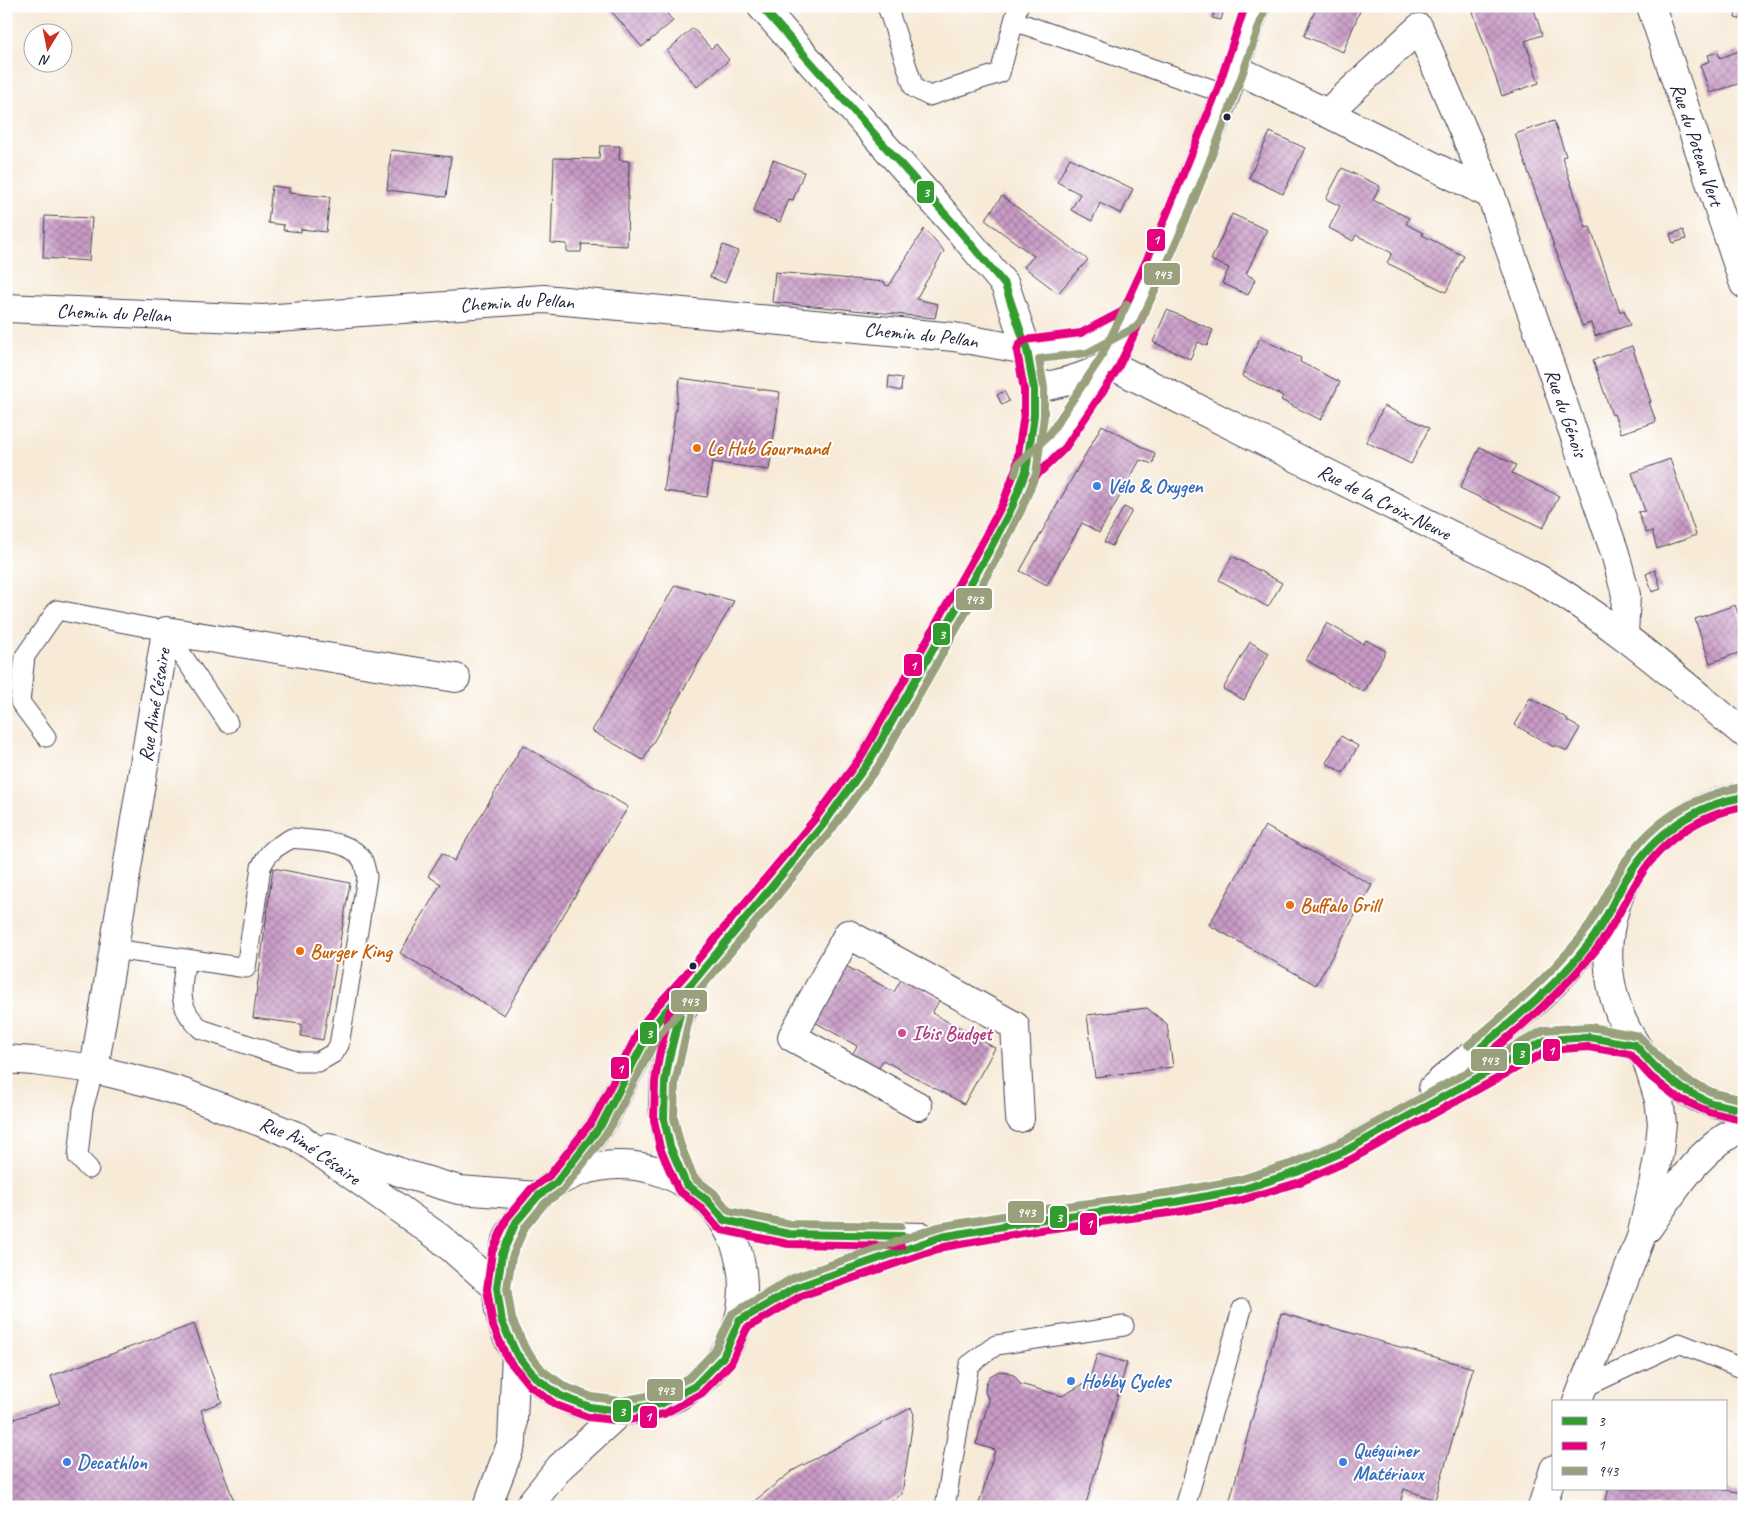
<svg xmlns="http://www.w3.org/2000/svg" width="1750" height="1513" font-family="Caveat,sans-serif">
<style>
.building{fill:url(#building-cross-hatch)}
.lines{fill:none;stroke-linecap:round;stroke-linejoin:round}
.service-casing{stroke:#424052;stroke-width:21}
.minor-casing{stroke:#424052;stroke-width:30}
.primary-casing{stroke:#424052;stroke-width:30}
.service{stroke:#fff;stroke-width:19}
.minor{stroke:#fff;stroke-width:28}
.primary{stroke:#fff;stroke-width:28}
.bus-1-casing{stroke:#fff;stroke-width:11}
.bus-2-casing{stroke:#fff;stroke-width:11}
.bus-3-casing{stroke:#fff;stroke-width:11}
.bus-1{stroke:#339c2e;stroke-width:8}
.bus-2{stroke:#e5007d;stroke-width:8}
.bus-3{stroke:#99a07b;stroke-width:8}
.bus-dot{fill:#22223b;stroke:#fff;stroke-width:2}
.food-dot{fill:#e8710a;stroke:#fff;stroke-width:2}
.shop-dot{fill:#3f7fe0;stroke:#fff;stroke-width:2}
.hotel-dot{fill:#d1479c;stroke:#fff;stroke-width:2}
.labels{text-anchor:middle;stroke-width:4;stroke-linejoin:round;paint-order:stroke}
.street-label{font-size:20px;fill:#22223b;stroke:#fff}
.food-label{font-size:20px;font-weight:bold;fill:#c56008;stroke:#fff;text-anchor:start}
.shop-label{font-size:20px;font-weight:bold;fill:#366cbe;stroke:#fff;text-anchor:start}
.hotel-label{font-size:20px;font-weight:bold;fill:#b23c85;stroke:#fff;text-anchor:start}
.line-badge{stroke:#fff;stroke-width:2}
.badge-label{font-size:14px;text-anchor:middle;font-weight:bold;fill:#fff}
</style>
<defs>
<pattern id="building-cross-hatch" width="8" height="8" patternUnits="userSpaceOnUse" patternTransform="scale(1.25)"><rect width="8" height="8" fill="#c99bc6"/><path d="M0 0l8 8M0 8l8-8" fill="none" stroke="#a37ea2"/></pattern>
</defs>
<rect width="100%" height="100%" fill="#fff"/>
<filter id="ink" filterUnits="userSpaceOnUse"><feTurbulence type="fractalNoise" baseFrequency=".02" numOctaves="2"/><feDisplacementMap in="SourceGraphic" scale="10" xChannelSelector="R" yChannelSelector="G"/><feConvolveMatrix kernelMatrix="1 2 1 2 8 2 1 2 1" color-interpolation-filters="sRGB"/></filter>
<filter id="wash" filterUnits="userSpaceOnUse"><feTurbulence type="fractalNoise" baseFrequency=".0096" numOctaves="4" result="noise"/><feDisplacementMap in="SourceGraphic" scale="20" xChannelSelector="R" yChannelSelector="G"/><feGaussianBlur stdDeviation="1.12" result="paint"/><feColorMatrix in="noise" values="0 0 0 0 0 0 0 0 0 0 0 0 0 0 0 0 0 1.4 0 .05"/><feComposite in="paint" operator="in"/></filter>
<g filter="url(#wash)">
<rect width="100%" height="100%" fill="#f7ead7"/>
<g id="blocks">
<path class="building" d="M 607,6 L 661,6 L 673,21 L 642,47 Z
M 1216,6 L 1225,6 L 1221,20 L 1212,18 Z
M 1317,6 L 1362,6 L 1343,52 L 1304,36 Z
M 1471,6 L 1533,6 L 1542,35 L 1525,41 L 1539,83 L 1502,96 Z
M 1737,6 L 1744,6 L 1744,20 L 1735,18 Z
M 693,28 L 711,49 L 716,44 L 729,60 L 697,87 L 667,51 Z
M 1739,51 L 1740,55 L 1744,54 L 1744,82 L 1710,93 L 1700,65 L 1710,61 L 1708,55 L 1718,52 L 1720,58 Z
M 1554,121 L 1566,156 L 1562,157 L 1586,228 L 1590,227 L 1620,312 L 1624,310 L 1630,325 L 1595,336 L 1591,323 L 1582,326 L 1515,134 Z
M 1270,132 L 1305,148 L 1283,194 L 1249,178 Z
M 600,146 L 620,146 L 619,160 L 629,161 L 627,246 L 582,244 L 581,252 L 567,252 L 567,244 L 551,243 L 554,158 L 599,159 Z
M 391,150 L 451,157 L 446,197 L 387,190 Z
M 1070,158 L 1133,189 L 1121,214 L 1100,203 L 1092,221 L 1071,210 L 1080,194 L 1057,182 Z
M 773,160 L 804,172 L 793,200 L 789,199 L 780,222 L 753,212 Z
M 1342,168 L 1380,186 L 1373,200 L 1409,218 L 1406,224 L 1423,233 L 1422,235 L 1464,256 L 1446,292 L 1387,263 L 1392,253 L 1356,235 L 1353,241 L 1329,228 L 1340,206 L 1326,199 Z
M 272,186 L 289,188 L 289,193 L 330,197 L 326,232 L 301,229 L 301,232 L 283,230 L 284,225 L 268,223 Z
M 1002,196 L 1088,260 L 1058,293 L 1024,267 L 1034,256 L 985,220 Z
M 1232,214 L 1267,230 L 1246,274 L 1255,279 L 1248,295 L 1222,283 L 1229,268 L 1211,260 Z
M 45,216 L 92,218 L 89,261 L 43,258 Z
M 924,229 L 944,251 L 916,299 L 938,304 L 935,318 L 772,302 L 775,272 L 885,282 L 885,285 L 889,286 Z
M 1683,230 L 1686,239 L 1673,243 L 1670,234 Z
M 723,245 L 738,251 L 725,283 L 710,277 Z
M 1167,310 L 1213,330 L 1207,346 L 1198,342 L 1190,359 L 1153,342 Z
M 1260,338 L 1301,358 L 1300,362 L 1340,382 L 1321,420 L 1281,400 L 1283,396 L 1242,376 Z
M 1632,346 L 1651,402 L 1649,402 L 1656,422 L 1621,433 L 1614,414 L 1612,415 L 1593,360 Z
M 889,376 L 902,378 L 901,391 L 888,388 Z
M 680,378 L 780,392 L 769,470 L 712,462 L 707,497 L 664,491 Z
M 1004,391 L 1009,401 L 1002,405 L 997,395 Z
M 1384,406 L 1429,428 L 1411,464 L 1366,442 Z
M 1102,425 L 1146,449 L 1155,453 L 1153,464 L 1140,460 L 1099,533 L 1082,523 L 1047,585 L 1020,571 Z
M 1480,447 L 1516,465 L 1512,473 L 1559,496 L 1543,528 L 1460,488 Z
M 1670,459 L 1696,535 L 1657,549 L 1652,531 L 1646,533 L 1638,512 L 1645,511 L 1632,473 Z
M 1124,507 L 1132,511 L 1112,546 L 1104,542 Z
M 1232,556 L 1282,583 L 1268,607 L 1219,580 Z
M 1655,570 L 1661,589 L 1652,592 L 1646,574 Z
M 675,585 L 734,601 L 643,760 L 592,731 Z
M 1735,605 L 1744,629 L 1744,651 L 1710,663 L 1695,619 Z
M 1327,623 L 1363,644 L 1366,640 L 1386,651 L 1364,692 L 1306,660 Z
M 1250,642 L 1269,653 L 1244,700 L 1223,689 Z
M 1530,698 L 1568,719 L 1567,721 L 1580,728 L 1567,751 L 1555,745 L 1554,747 L 1515,725 Z
M 1341,736 L 1358,746 L 1343,773 L 1326,763 Z
M 523,745 L 628,807 L 504,1015 L 400,953 L 441,884 L 428,876 L 442,853 L 454,861 Z
M 1265,826 L 1372,885 L 1316,985 L 1209,925 Z
M 273,868 L 350,883 L 323,1040 L 301,1036 L 301,1024 L 253,1018 Z
M 844,965 L 894,992 L 902,978 L 940,999 L 932,1013 L 995,1048 L 964,1104 L 883,1060 L 876,1073 L 850,1058 L 857,1046 L 813,1021 Z
M 1147,1008 L 1167,1024 L 1173,1067 L 1095,1077 L 1087,1015 Z
M 1281,1313 L 1473,1368 L 1435,1500 L 1404,1489 L 1399,1507 L 1228,1507 Z
M 194,1324 L 222,1402 L 201,1410 L 236,1507 L 6,1507 L 6,1422 L 60,1403 L 51,1376 Z
M 1097,1354 L 1127,1363 L 1085,1507 L 978,1507 L 995,1450 L 976,1444 L 989,1401 L 985,1392 L 986,1383 L 990,1376 L 999,1371 L 1008,1372 L 1015,1376 L 1020,1384 L 1062,1396 L 1089,1381 Z
M 911,1408 L 914,1414 L 902,1494 L 880,1507 L 747,1507 L 792,1471 Z
M 1609,1489 L 1718,1489 L 1744,1493 L 1744,1507 L 1604,1507 Z"/>
</g>
</g>
<g filter="url(#ink)">
<use href="#blocks" fill-opacity="0" stroke="#424052" stroke-width="1"/>
<g class="lines">
<g class="service-casing">
<path id="service" d="M 887,6 L 914,88 L 929,96 L 1000,73 L 1018,6
M 1014,21 L 1226,94
M 46,737 L 20,702 L 25,656 L 57,610 L 166,631 L 228,723
M 292,838 C 314,841 351,839 363,861 C 365,866 366,872 367,877 L 339,1045 L 334,1053 L 318,1062 L 299,1062 L 201,1029 C 176,1007 181,989 186,959 L 246,968 L 261,867 C 269,850 276,847 292,838 Z
M 113,949 L 186,959
M 89,1169 L 78,1157 L 83,1109 L 94,1069
M 1581,1389 L 1679,1343 L 1744,1369
M 945,1507 L 969,1365 L 996,1345 L 1124,1326
M 1185,1507 L 1242,1309"/>
</g>
<g class="minor-casing">
<g id="minor">
<path id="s1" d="M 1651,6 L 1744,284"/>
<path id="s2" d="M 1236,69 L 1327,113 L 1491,195 L 1615,553 L 1626,595 L 1624,635"/>
<path d="M 1327,113 L 1419,28 L 1491,195"/>
<path id="s3" d="M 6,308 L 263,319 L 544,299 L 954,337 L 1027,350 L 1049,348 L 1084,343 L 1131,318"/>
<path id="s4" d="M 1109,364 L 1539,579 C 1613,622 1676,678 1742,732"/>
<path d="M 1034,389 C 1061,383 1085,378 1109,364"/>
<path d="M 1026,471 L 1057,442 L 1109,364 L 1131,318 L 1168,237 L 1226,94 L 1256,6"/>
<path id="s5" d="M 6,1059 L 33,1061 L 94,1069 L 150,1083 L 184,1093 L 297,1136 L 440,1238 L 497,1288"/>
<path id="s6" d="M 94,1069 L 166,631 L 456,678"/>
<path d="M 918,1106 L 792,1037 L 848,934 L 1015,1026 L 1020,1118"/>
<path d="M 329,1147 L 408,1175 L 459,1190 L 538,1196"/>
<path d="M 556,1183 L 601,1125 L 650,1031 L 665,1012 L 693,982 L 822,826 L 870,760 L 989,551 L 1012,507 L 1026,471 L 1034,415 L 1034,389 L 1027,350 L 1005,285 L 959,230 L 761,6"/>
<path d="M 686,1184 C 677,1163 666,1141 664,1118 C 660,1077 673,1033 688,995"/>
<path d="M 1648,1228 C 1675,1190 1699,1147 1744,1127"/>
<path d="M 1577,1402 L 1641,1237 L 1653,1185 L 1659,1152 L 1662,1123 L 1659,1100 L 1646,1058"/>
<path d="M 1542,1507 L 1554,1469"/>
</g>
</g>
<g class="primary-casing">
<path id="primary" d="M 1744,797 C 1718,800 1692,812 1671,828 C 1560,912 1604,1093 1744,1110
M 1433,1088 C 1484,1042 1548,999 1589,943 C 1597,933 1603,922 1609,911
M497 1288a123 123 0 1 1 246 0a123 123 0 1 1-246 0Z
M 724,1220 L 789,1234 L 923,1237
M 739,1321 L 797,1287 L 941,1237 L 1038,1220 L 1175,1202 L 1240,1190 L 1297,1172 L 1345,1151 L 1546,1040 L 1589,1037 L 1635,1045
M 487,1507 L 512,1442 L 516,1353
M 528,1507 L 560,1467 L 621,1411"/>
</g>
<use href="#service" class="service"/>
<use href="#minor" class="minor"/>
<use href="#primary" class="primary"/>
<g class="bus-1-casing">
<path id="bus-1" d="M 761,6 L 959,230 L 1005,285 L 1027,350 L 1034,389 L 1034,415 L 1026,471 L 1012,507 L 989,551 L 870,760 L 822,826 L 693,982 L 665,1012 L 650,1031 L 601,1125 L 556,1183 L 538,1196 L 516,1222 L 502,1254 L 497,1288 L 502,1322 L 516,1353 L 536,1378 L 561,1396 L 590,1407 L 621,1411 L 661,1404 L 695,1386 L 723,1357 L 739,1321 L 797,1287 L 941,1237 L 1038,1220 L 1175,1202 L 1240,1190 L 1297,1172 L 1345,1151 L 1546,1040 L 1589,1037 L 1635,1045 L 1658,1070 L 1683,1089 L 1711,1103 L 1744,1110
M 680,1014 L 669,1058 L 665,1082 L 664,1119 L 670,1146 L 686,1184 L 707,1200 L 724,1220
M 1475,1052 C 1515,1019 1556,986 1588,945 C 1605,924 1614,898 1628,876 C 1655,833 1695,805 1744,797
M 724,1220 L 789,1234 L 902,1236"/>
</g>
<g class="bus-2-casing">
<path id="bus-2" d="M 1245,6 L 1217,91 L 1159,233 L 1123,311 L 1081,333 L 1025,340 L 1019,344 L 1017,351 L 1024,390 L 1024,414 L 1016,468 L 1003,503 L 980,546 L 862,755 L 814,820 L 685,975 L 658,1005 L 642,1025 L 593,1120 L 549,1176 L 531,1189 L 507,1218 L 492,1252 L 487,1289 L 493,1326 L 507,1358 L 529,1385 L 556,1405 L 588,1417 L 622,1421 L 664,1414 L 702,1393 L 731,1363 L 747,1328 L 801,1296 L 944,1247 L 1040,1230 L 1177,1212 L 1242,1200 L 1300,1182 L 1350,1160 L 1549,1050 L 1588,1047 L 1630,1054 L 1651,1077 L 1678,1098 L 1709,1112 L 1742,1120
M 1033,480 L 1035,477 L 1065,448 L 1117,370 L 1145,312
M 670,1011 L 659,1056 L 655,1082 L 654,1120 L 660,1148 L 678,1190 L 700,1207 L 717,1227 L 722,1230 L 788,1244 L 901,1246
M 1480,1061 C 1521,1027 1562,992 1595,951 C 1612,930 1622,906 1636,883 C 1659,842 1698,815 1744,807"/>
</g>
<g class="bus-3-casing">
<path id="bus-3" d="M 1265,9 C 1229,116 1188,221 1140,323 L 1136,327 L 1087,353 L 1039,359 L 1044,388 L 1044,416 L 1036,474 L 1021,511 L 998,556 L 879,765 L 830,832 L 701,988 L 658,1036 L 609,1130 L 563,1190 L 545,1203 L 525,1227 L 512,1257 L 507,1288 L 512,1319 L 525,1348 L 543,1371 L 566,1387 L 592,1397 L 621,1401 L 658,1394 L 689,1378 L 715,1351 L 732,1314 L 793,1278 L 938,1227 L 1037,1210 L 1173,1192 L 1238,1180 L 1293,1163 L 1341,1142 L 1544,1030 L 1590,1027 L 1639,1036 L 1664,1062 L 1688,1081 L 1714,1093 L 1744,1100
M 1015,474 L 1018,464 L 1049,435 L 1100,359 L 1127,304
M 690,1015 L 675,1083 L 674,1118 L 680,1143 L 694,1178 L 714,1193 L 729,1211 L 790,1224 L 901,1226
M 1468,1045 C 1508,1012 1547,978 1580,938 C 1596,918 1606,894 1619,872 C 1645,826 1690,796 1742,787"/>
</g>
<use href="#bus-1" class="bus-1"/>
<use href="#bus-2" class="bus-2"/>
<use href="#bus-3" class="bus-3"/>
</g>
</g>
<g class="bus-dot">
<circle cx="1227" cy="117" r="4.5"/>
<circle cx="693" cy="966" r="4.5"/>
</g>
<g class="food-dot">
<circle cx="697" cy="448" r="5"/>
<circle cx="1290" cy="905" r="5"/>
<circle cx="300" cy="951" r="5"/>
</g>
<g class="shop-dot">
<circle cx="1097" cy="486" r="5"/>
<circle cx="1071" cy="1381" r="5"/>
<circle cx="67" cy="1462" r="5"/>
<circle cx="1343" cy="1462" r="5"/>
</g>
<circle class="hotel-dot" cx="902" cy="1033" r="5"/>
<g class="labels">
<g class="street-label">
<text dy="7" stroke="none"><textPath href="#s1" startOffset="146">Rue du Poteau Vert</textPath></text>
<text dy="7" stroke="none"><textPath href="#s3" startOffset="512">Chemin du Pellan</textPath></text>
<text dy="7" stroke="none"><textPath href="#s3" startOffset="108">Chemin du Pellan</textPath></text>
<text dy="7" stroke="none"><textPath href="#s3" startOffset="918">Chemin du Pellan</textPath></text>
<text dy="7" stroke="none"><textPath href="#s2" startOffset="515">Rue du Génois</textPath></text>
<text dy="7" stroke="none"><textPath href="#s4" startOffset="308">Rue de la Croix-Neuve</textPath></text>
<text dy="7" stroke="none"><textPath href="#s6" startOffset="369">Rue Aimé Césaire</textPath></text>
<text dy="7" stroke="none"><textPath href="#s5" startOffset="321">Rue Aimé Césaire</textPath></text>
</g>
<g class="food-label">
<text x="707" y="455">Le Hub Gourmand</text>
<text x="1300" y="912">Buffalo Grill</text>
<text x="310" y="958">Burger King</text>
</g>
<g class="shop-label">
<text x="1107" y="493">Vélo &amp; Oxygen</text>
<text x="1081" y="1388">Hobby Cycles</text>
<text x="1353" y="1457">Quéguiner<tspan x="1353" dy="23">Matériaux</tspan></text>
<text x="77" y="1469">Decathlon</text>
</g>
<g class="hotel-label">
<text x="912" y="1040">Ibis Budget</text>
</g>
</g>
<g class="line-badge">
<rect x="916" y="180" width="19" height="24" rx="5" fill="#339c2e"/>
<rect x="1146" y="228" width="20" height="24" rx="5" fill="#e5007d"/>
<rect x="1143" y="262" width="38" height="24" rx="5" fill="#99a07b"/>
<rect x="955" y="587" width="38" height="24" rx="5" fill="#99a07b"/>
<rect x="932" y="622" width="19" height="24" rx="5" fill="#339c2e"/>
<rect x="903" y="653" width="20" height="24" rx="5" fill="#e5007d"/>
<rect x="670" y="989" width="38" height="24" rx="5" fill="#99a07b"/>
<rect x="639" y="1021" width="19" height="24" rx="5" fill="#339c2e"/>
<rect x="1542" y="1038" width="19" height="24" rx="5" fill="#e5007d"/>
<rect x="1512" y="1042" width="19" height="24" rx="5" fill="#339c2e"/>
<rect x="1470" y="1048" width="38" height="24" rx="5" fill="#99a07b"/>
<rect x="610" y="1056" width="20" height="24" rx="5" fill="#e5007d"/>
<rect x="1007" y="1200" width="38" height="24" rx="5" fill="#99a07b"/>
<rect x="1049" y="1205" width="19" height="24" rx="5" fill="#339c2e"/>
<rect x="1079" y="1212" width="19" height="24" rx="5" fill="#e5007d"/>
<rect x="646" y="1378" width="38" height="24" rx="5" fill="#99a07b"/>
<rect x="612" y="1399" width="20" height="24" rx="5" fill="#339c2e"/>
<rect x="639" y="1405" width="19" height="24" rx="5" fill="#e5007d"/>
</g>
<g class="badge-label">
<text x="926" y="197">3</text>
<text x="1156" y="244">1</text>
<text x="1162" y="279">943</text>
<text x="974" y="604">943</text>
<text x="942" y="639">3</text>
<text x="913" y="670">1</text>
<text x="689" y="1006">943</text>
<text x="649" y="1038">3</text>
<text x="1551" y="1055">1</text>
<text x="1521" y="1058">3</text>
<text x="1489" y="1065">943</text>
<text x="620" y="1073">1</text>
<text x="1026" y="1217">943</text>
<text x="1059" y="1222">3</text>
<text x="1089" y="1228">1</text>
<text x="665" y="1395">943</text>
<text x="622" y="1416">3</text>
<text x="648" y="1421">1</text>
</g>
<rect width="1750" height="1513" fill="none" stroke="#fff" stroke-width="25"/>
<rect x="1552" y="1400" width="175" height="90" fill="#ffffff" stroke="#a7a7b1"/>
<rect x="1562" y="1417" width="25" height="8" fill="#339c2e" stroke="#a7a7b1"/>
<text x="1598" y="1426" font-size="15" fill="#22223b">3</text>
<rect x="1562" y="1442" width="25" height="8" fill="#e5007d" stroke="#a7a7b1"/>
<text x="1598" y="1450" font-size="15" fill="#22223b">1</text>
<rect x="1562" y="1467" width="25" height="8" fill="#99a07b" stroke="#a7a7b1"/>
<text x="1598" y="1476" font-size="15" fill="#22223b">943</text>
<g transform="translate(48 48) rotate(190)"><circle r="24" fill="#ffffff" stroke="#a7a7b1"/>
<path d="M0-4L9 19L0 12L-9 19Z" fill="#c8321e"/>
<text y="-8" font-size="14" font-weight="bold" text-anchor="middle" fill="#22223b">N</text>
</g>
</svg>
